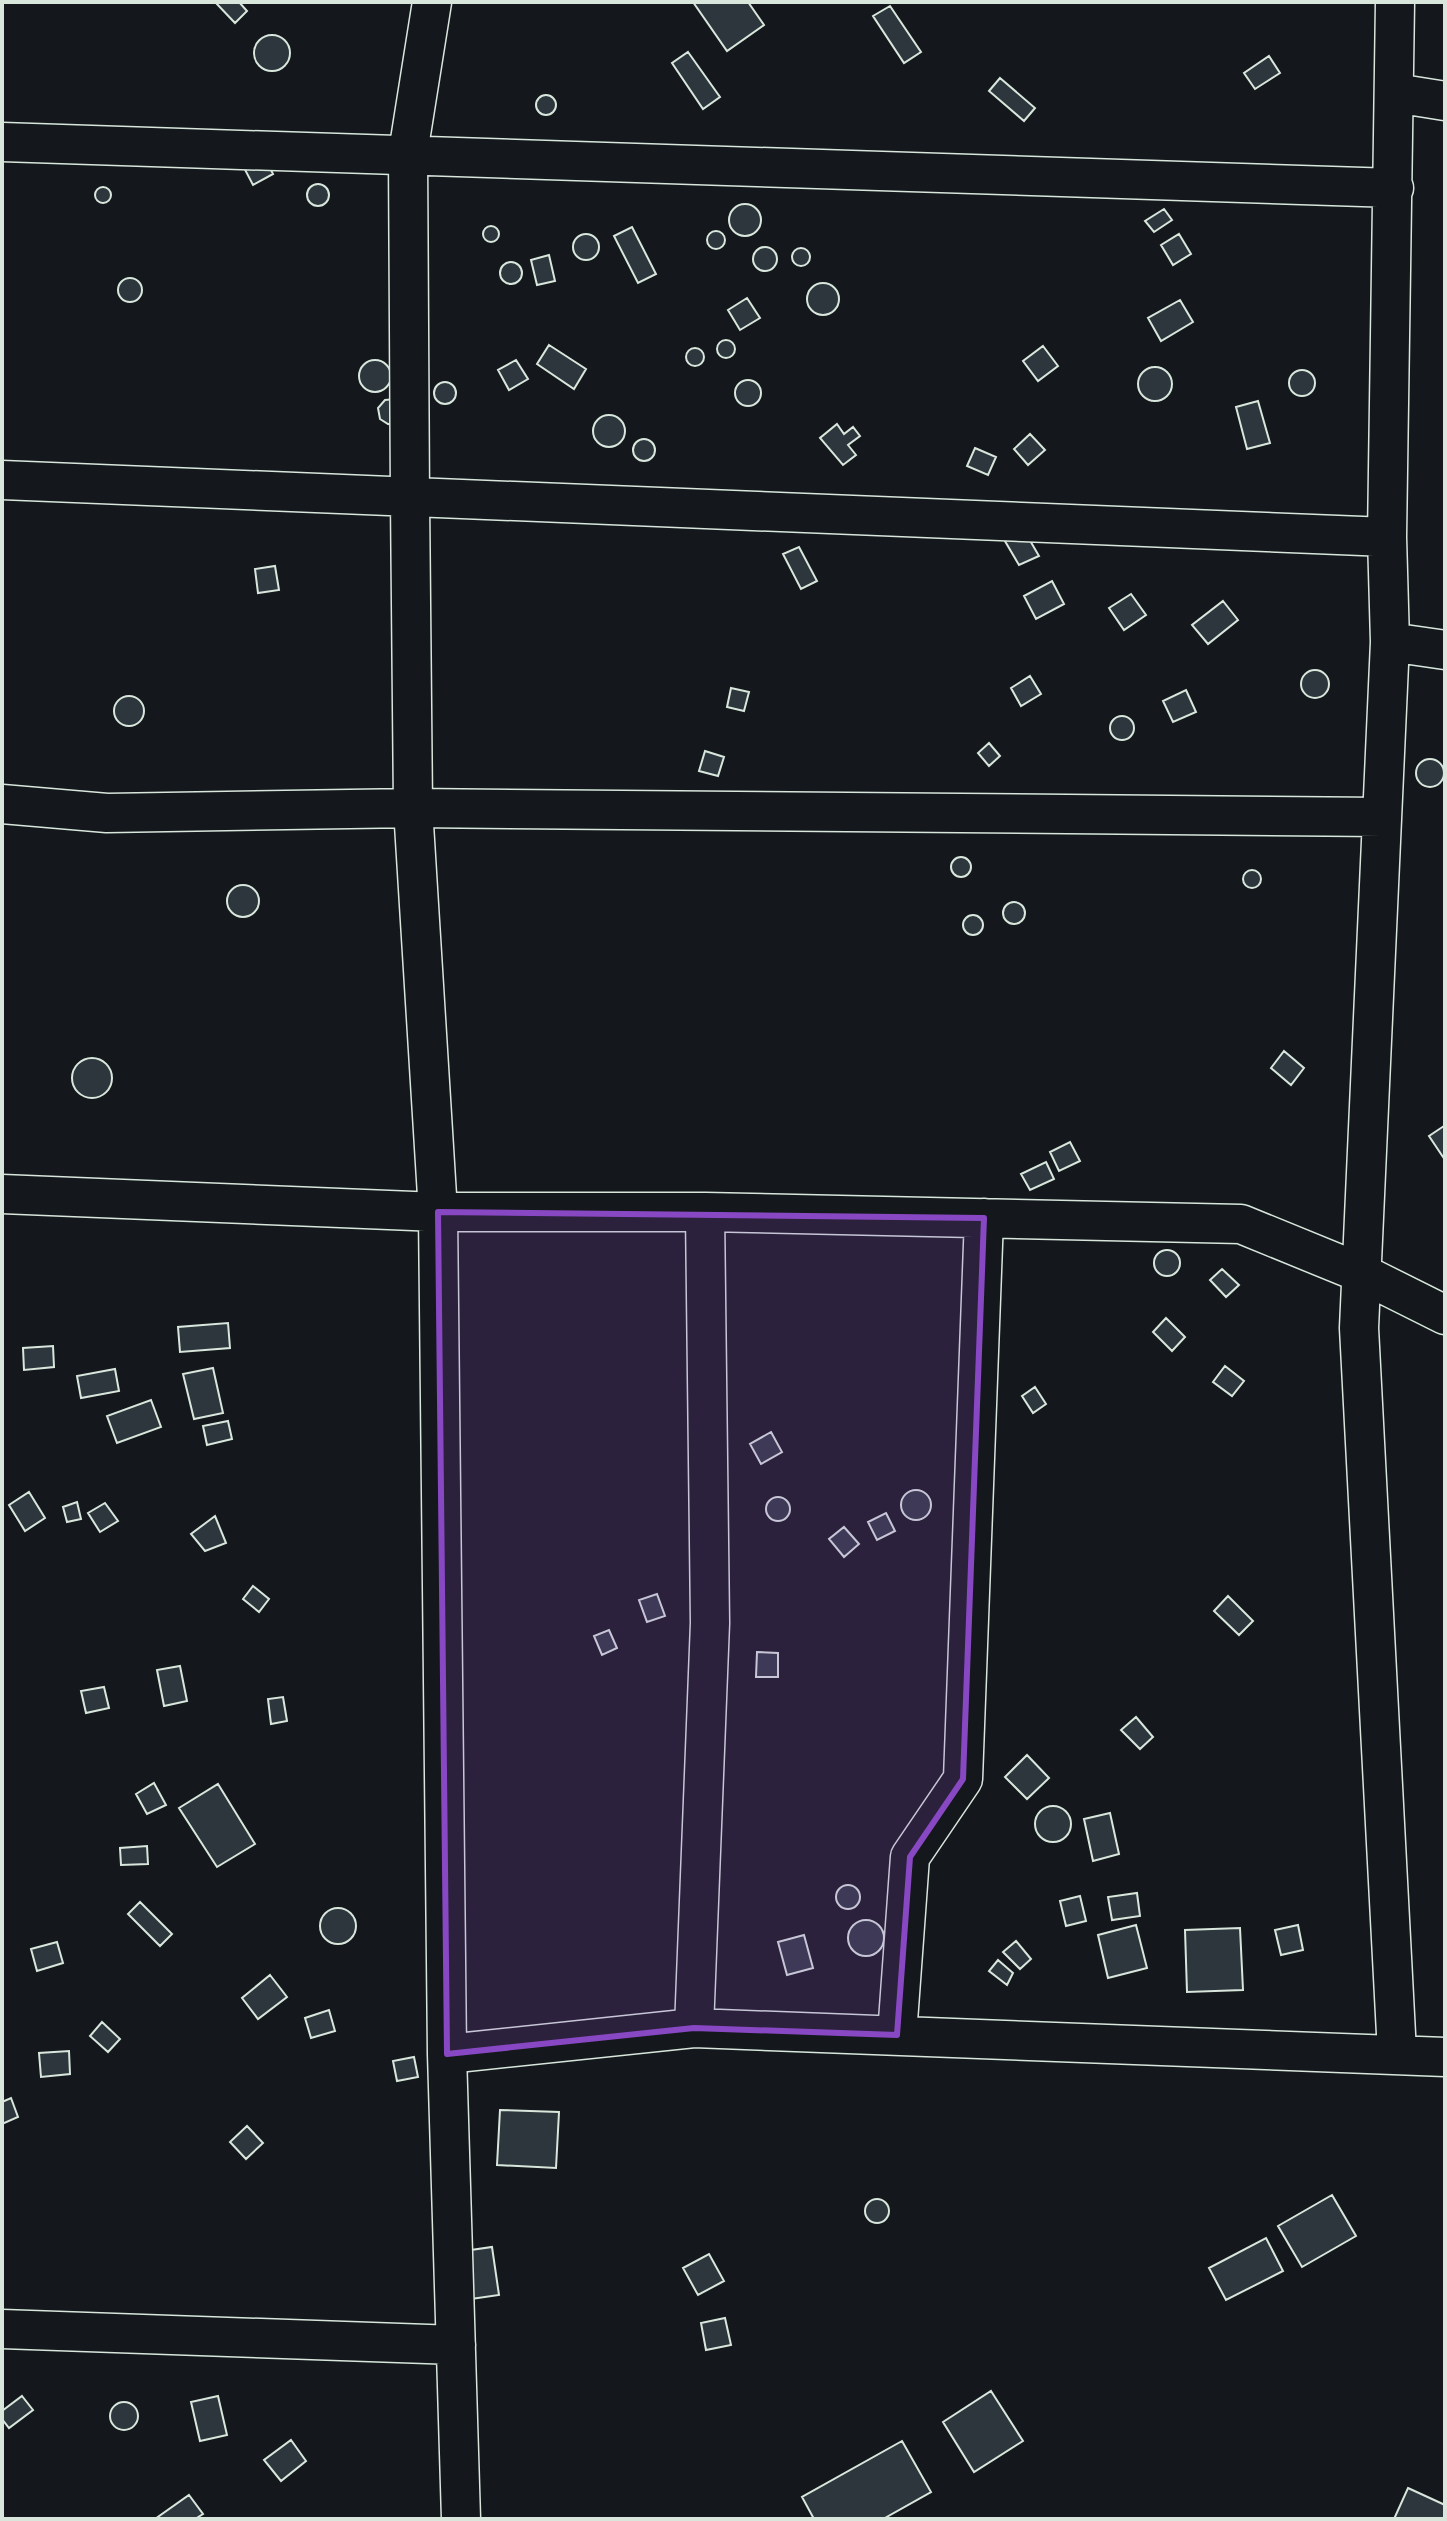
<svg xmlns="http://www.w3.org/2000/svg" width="1447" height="2521" font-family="Roboto,sans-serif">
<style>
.building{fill:#2c363c;stroke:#d8e6dc;stroke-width:2}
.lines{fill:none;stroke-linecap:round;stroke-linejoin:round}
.minor-casing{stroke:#d8e6dc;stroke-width:41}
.minor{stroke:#14181c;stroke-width:38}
.marked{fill:#8948c3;fill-opacity:0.2;stroke:#8948c3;stroke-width:6;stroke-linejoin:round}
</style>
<rect width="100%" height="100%" fill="#14181c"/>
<path class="building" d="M 215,2 L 239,2 L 247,11 L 235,23 Z
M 693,2 L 748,2 L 764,25 L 727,51 Z
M 890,6 L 921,52 L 904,63 L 873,16 Z
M254 53a18 18 0 1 1 36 0a18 18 0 1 1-36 0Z
M 688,52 L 720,97 L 703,109 L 672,63 Z
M 1269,56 L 1280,73 L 1255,89 L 1244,73 Z
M 1000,78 L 1035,108 L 1024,121 L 989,91 Z
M536 105a10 10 0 1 1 20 0a10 10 0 1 1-20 0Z
M 262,152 L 273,174 L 253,185 L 241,162 Z
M307 195a11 11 0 1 1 22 0a11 11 0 1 1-22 0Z
M95 195a8 8 0 1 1 16 0a8 8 0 1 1-16 0Z
M729 220a16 16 0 1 1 32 0a16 16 0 1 1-32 0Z
M 1164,209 L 1172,220 L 1154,232 L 1145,221 Z
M483 234a8 8 0 1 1 16 0a8 8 0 1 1-16 0Z
M 632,227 L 656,274 L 638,283 L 614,236 Z
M707 240a9 9 0 1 1 18 0a9 9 0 1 1-18 0Z
M573 247a13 13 0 1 1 26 0a13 13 0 1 1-26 0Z
M 1179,234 L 1191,254 L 1173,265 L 1161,245 Z
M753 259a12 12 0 1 1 24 0a12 12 0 1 1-24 0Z
M792 257a9 9 0 1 1 18 0a9 9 0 1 1-18 0Z
M 549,255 L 555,281 L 537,285 L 531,260 Z
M500 273a11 11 0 1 1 22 0a11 11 0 1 1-22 0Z
M118 290a12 12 0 1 1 24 0a12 12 0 1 1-24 0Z
M807 299a16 16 0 1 1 32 0a16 16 0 1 1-32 0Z
M 747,298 L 760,318 L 740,330 L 728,310 Z
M 1180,300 L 1193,322 L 1161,341 L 1148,318 Z
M717 349a9 9 0 1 1 18 0a9 9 0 1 1-18 0Z
M 549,345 L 586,369 L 574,389 L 537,364 Z
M 1043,346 L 1058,366 L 1038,381 L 1023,361 Z
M686 357a9 9 0 1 1 18 0a9 9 0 1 1-18 0Z
M 516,360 L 528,379 L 509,390 L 498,370 Z
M359 376a16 16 0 1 1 32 0a16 16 0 1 1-32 0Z
M1138 384a17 17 0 1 1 34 0a17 17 0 1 1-34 0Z
M1289 383a13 13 0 1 1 26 0a13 13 0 1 1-26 0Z
M735 393a13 13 0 1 1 26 0a13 13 0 1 1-26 0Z
M434 393a11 11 0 1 1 22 0a11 11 0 1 1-22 0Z
M 395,399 L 394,425 L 388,424 L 380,419 L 378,408 L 385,400 Z
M 1258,401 L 1270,443 L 1247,449 L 1236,407 Z
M593 431a16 16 0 1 1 32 0a16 16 0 1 1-32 0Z
M 837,424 L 844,434 L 853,427 L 860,436 L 848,445 L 856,455 L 843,465 L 820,438 Z
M 1030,434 L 1045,450 L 1028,465 L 1014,449 Z
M633 450a11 11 0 1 1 22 0a11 11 0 1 1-22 0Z
M 975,448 L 996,457 L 988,475 L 967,466 Z
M 1021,525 L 1039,556 L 1019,565 L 1002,536 Z
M 799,547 L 817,581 L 801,589 L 783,554 Z
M 275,566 L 279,590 L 258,593 L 255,569 Z
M 1052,581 L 1064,604 L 1036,619 L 1024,596 Z
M 1131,594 L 1146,615 L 1124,630 L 1109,608 Z
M 1223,601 L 1238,620 L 1208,644 L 1192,625 Z
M1301 684a14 14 0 1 1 28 0a14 14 0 1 1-28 0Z
M 1030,676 L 1041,694 L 1021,706 L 1011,688 Z
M 731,688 L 749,692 L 744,711 L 727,707 Z
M 1186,690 L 1196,712 L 1173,722 L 1163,701 Z
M114 711a15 15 0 1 1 30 0a15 15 0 1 1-30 0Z
M1110 728a12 12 0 1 1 24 0a12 12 0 1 1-24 0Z
M 989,743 L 1000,756 L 989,766 L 978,753 Z
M 705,751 L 724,757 L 718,776 L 699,771 Z
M1416 773a14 14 0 1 1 28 0a14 14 0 1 1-28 0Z
M951 867a10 10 0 1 1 20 0a10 10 0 1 1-20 0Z
M1243 879a9 9 0 1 1 18 0a9 9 0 1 1-18 0Z
M227 901a16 16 0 1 1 32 0a16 16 0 1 1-32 0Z
M1003 913a11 11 0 1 1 22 0a11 11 0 1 1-22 0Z
M963 925a10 10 0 1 1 20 0a10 10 0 1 1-20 0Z
M 1284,1051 L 1304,1068 L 1291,1085 L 1271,1068 Z
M72 1078a20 20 0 1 1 40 0a20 20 0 1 1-40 0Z
M 1444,1126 L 1445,1155 L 1443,1157 L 1429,1136 Z
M 1070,1142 L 1080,1161 L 1059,1171 L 1050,1152 Z
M 1046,1162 L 1054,1179 L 1030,1190 L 1021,1174 Z
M1154 1263a13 13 0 1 1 26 0a13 13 0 1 1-26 0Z
M 1222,1269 L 1239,1285 L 1226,1297 L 1210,1280 Z
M 1166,1318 L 1185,1337 L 1172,1351 L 1153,1332 Z
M 228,1323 L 230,1348 L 180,1352 L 178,1327 Z
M 53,1346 L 54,1367 L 24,1370 L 23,1348 Z
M 1225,1366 L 1244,1381 L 1232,1396 L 1213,1382 Z
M 213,1368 L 223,1413 L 194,1419 L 183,1374 Z
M 115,1369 L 119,1391 L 81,1398 L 77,1376 Z
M 1035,1387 L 1046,1404 L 1033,1413 L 1022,1396 Z
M 151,1400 L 161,1427 L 117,1443 L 107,1416 Z
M 228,1421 L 232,1439 L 207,1445 L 203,1426 Z
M 771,1432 L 782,1452 L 761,1464 L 750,1444 Z
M901 1505a15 15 0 1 1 30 0a15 15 0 1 1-30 0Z
M 29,1492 L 45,1518 L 25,1531 L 9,1505 Z
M766 1509a12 12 0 1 1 24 0a12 12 0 1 1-24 0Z
M 77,1502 L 81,1519 L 67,1522 L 63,1507 Z
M 105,1503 L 118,1521 L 100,1532 L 88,1513 Z
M 886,1513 L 895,1531 L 877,1540 L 868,1522 Z
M 215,1516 L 226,1543 L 205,1551 L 191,1534 Z
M 844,1527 L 859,1544 L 844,1557 L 829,1539 Z
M 253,1586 L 269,1599 L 259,1612 L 243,1599 Z
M 657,1594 L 665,1616 L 647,1622 L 639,1600 Z
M 1228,1596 L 1253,1621 L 1239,1635 L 1214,1611 Z
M 609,1630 L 617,1648 L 602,1655 L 594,1636 Z
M 757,1652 L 778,1653 L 778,1677 L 756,1677 Z
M 180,1666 L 187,1701 L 164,1706 L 157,1670 Z
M 104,1687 L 109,1708 L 86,1713 L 81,1691 Z
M 283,1697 L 287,1721 L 271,1724 L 268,1699 Z
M 1136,1717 L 1153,1737 L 1140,1749 L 1121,1730 Z
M 1027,1755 L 1049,1778 L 1027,1799 L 1005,1777 Z
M 154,1783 L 166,1805 L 147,1814 L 136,1794 Z
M 218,1784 L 255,1844 L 217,1867 L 179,1808 Z
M1035 1824a18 18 0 1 1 36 0a18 18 0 1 1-36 0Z
M 1110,1813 L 1119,1854 L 1093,1861 L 1084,1819 Z
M 147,1846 L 148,1864 L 121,1865 L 120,1848 Z
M836 1897a12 12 0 1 1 24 0a12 12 0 1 1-24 0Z
M 1137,1893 L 1140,1916 L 1112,1920 L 1108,1897 Z
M 1080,1896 L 1086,1921 L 1066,1926 L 1060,1901 Z
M 140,1902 L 172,1934 L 160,1946 L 128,1914 Z
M320 1926a18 18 0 1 1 36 0a18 18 0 1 1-36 0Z
M848 1938a18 18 0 1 1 36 0a18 18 0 1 1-36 0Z
M 1136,1925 L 1147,1968 L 1108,1978 L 1098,1935 Z
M 1298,1925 L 1303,1950 L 1281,1955 L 1275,1930 Z
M 1240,1928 L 1243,1990 L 1187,1992 L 1185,1930 Z
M 804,1935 L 813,1968 L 787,1975 L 778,1942 Z
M 1016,1941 L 1031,1959 L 1020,1969 L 1003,1952 Z
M 57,1942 L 63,1963 L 37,1971 L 31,1949 Z
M 998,1960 L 1013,1973 L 1007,1985 L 989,1971 Z
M 270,1975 L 287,1997 L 258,2019 L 242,1998 Z
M 329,2010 L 335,2031 L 311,2038 L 305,2018 Z
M 102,2022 L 120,2039 L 108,2052 L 90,2036 Z
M 69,2051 L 70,2074 L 41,2077 L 39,2053 Z
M 414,2057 L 418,2077 L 397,2081 L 393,2061 Z
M 11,2098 L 18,2117 L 2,2124 L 2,2102 Z
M 500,2110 L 559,2112 L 556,2168 L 497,2165 Z
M 247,2126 L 263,2143 L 246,2159 L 230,2142 Z
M 1332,2195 L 1356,2236 L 1302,2267 L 1278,2226 Z
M865 2211a12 12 0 1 1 24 0a12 12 0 1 1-24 0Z
M 1266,2238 L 1283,2271 L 1226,2300 L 1209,2268 Z
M 492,2247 L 499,2295 L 443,2303 L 436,2255 Z
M 709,2254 L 724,2281 L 698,2295 L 683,2268 Z
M 725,2318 L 731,2345 L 706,2350 L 701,2323 Z
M 991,2391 L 1023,2441 L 974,2472 L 943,2422 Z
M 22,2396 L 33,2410 L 9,2428 L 2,2419 L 2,2411 Z
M 218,2396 L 227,2435 L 200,2441 L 191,2402 Z
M110 2416a14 14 0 1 1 28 0a14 14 0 1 1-28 0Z
M 291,2440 L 306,2461 L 281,2481 L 264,2460 Z
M 902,2441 L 931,2492 L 883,2519 L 814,2519 L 802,2497 Z
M 1408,2488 L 1445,2505 L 1445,2519 L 1394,2519 Z
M 189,2495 L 203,2514 L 195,2519 L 155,2519 Z"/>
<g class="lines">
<g class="minor-casing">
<path id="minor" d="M 432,2 L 408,153 L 410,500 L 413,808 L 438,1212 L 447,2054 L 461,2519
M 1395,2 L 1387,537 L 1390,642 L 1359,1328 L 1397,2053
M 1395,93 L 1445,101
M 2,142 L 1394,188
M 2,480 L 1387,537
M 1390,642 L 1445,650
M 2,804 L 107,813 L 413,808 L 1382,817
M 2,1194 L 438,1212 L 705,1212 L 1241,1224 L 1361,1273 L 1445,1315
M 694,2028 L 710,1623 L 705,1212
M 897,2035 L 910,1857 L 963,1779 L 984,1218
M 447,2054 L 694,2028 L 1445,2057
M 2,2329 L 456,2345"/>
</g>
<use href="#minor" class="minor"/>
</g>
<path class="marked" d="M 438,1212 L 984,1218 L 963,1779 L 910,1857 L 897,2035 L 694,2028 L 447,2054 Z"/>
<rect width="1447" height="2521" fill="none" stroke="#d8e6dc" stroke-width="8"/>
</svg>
